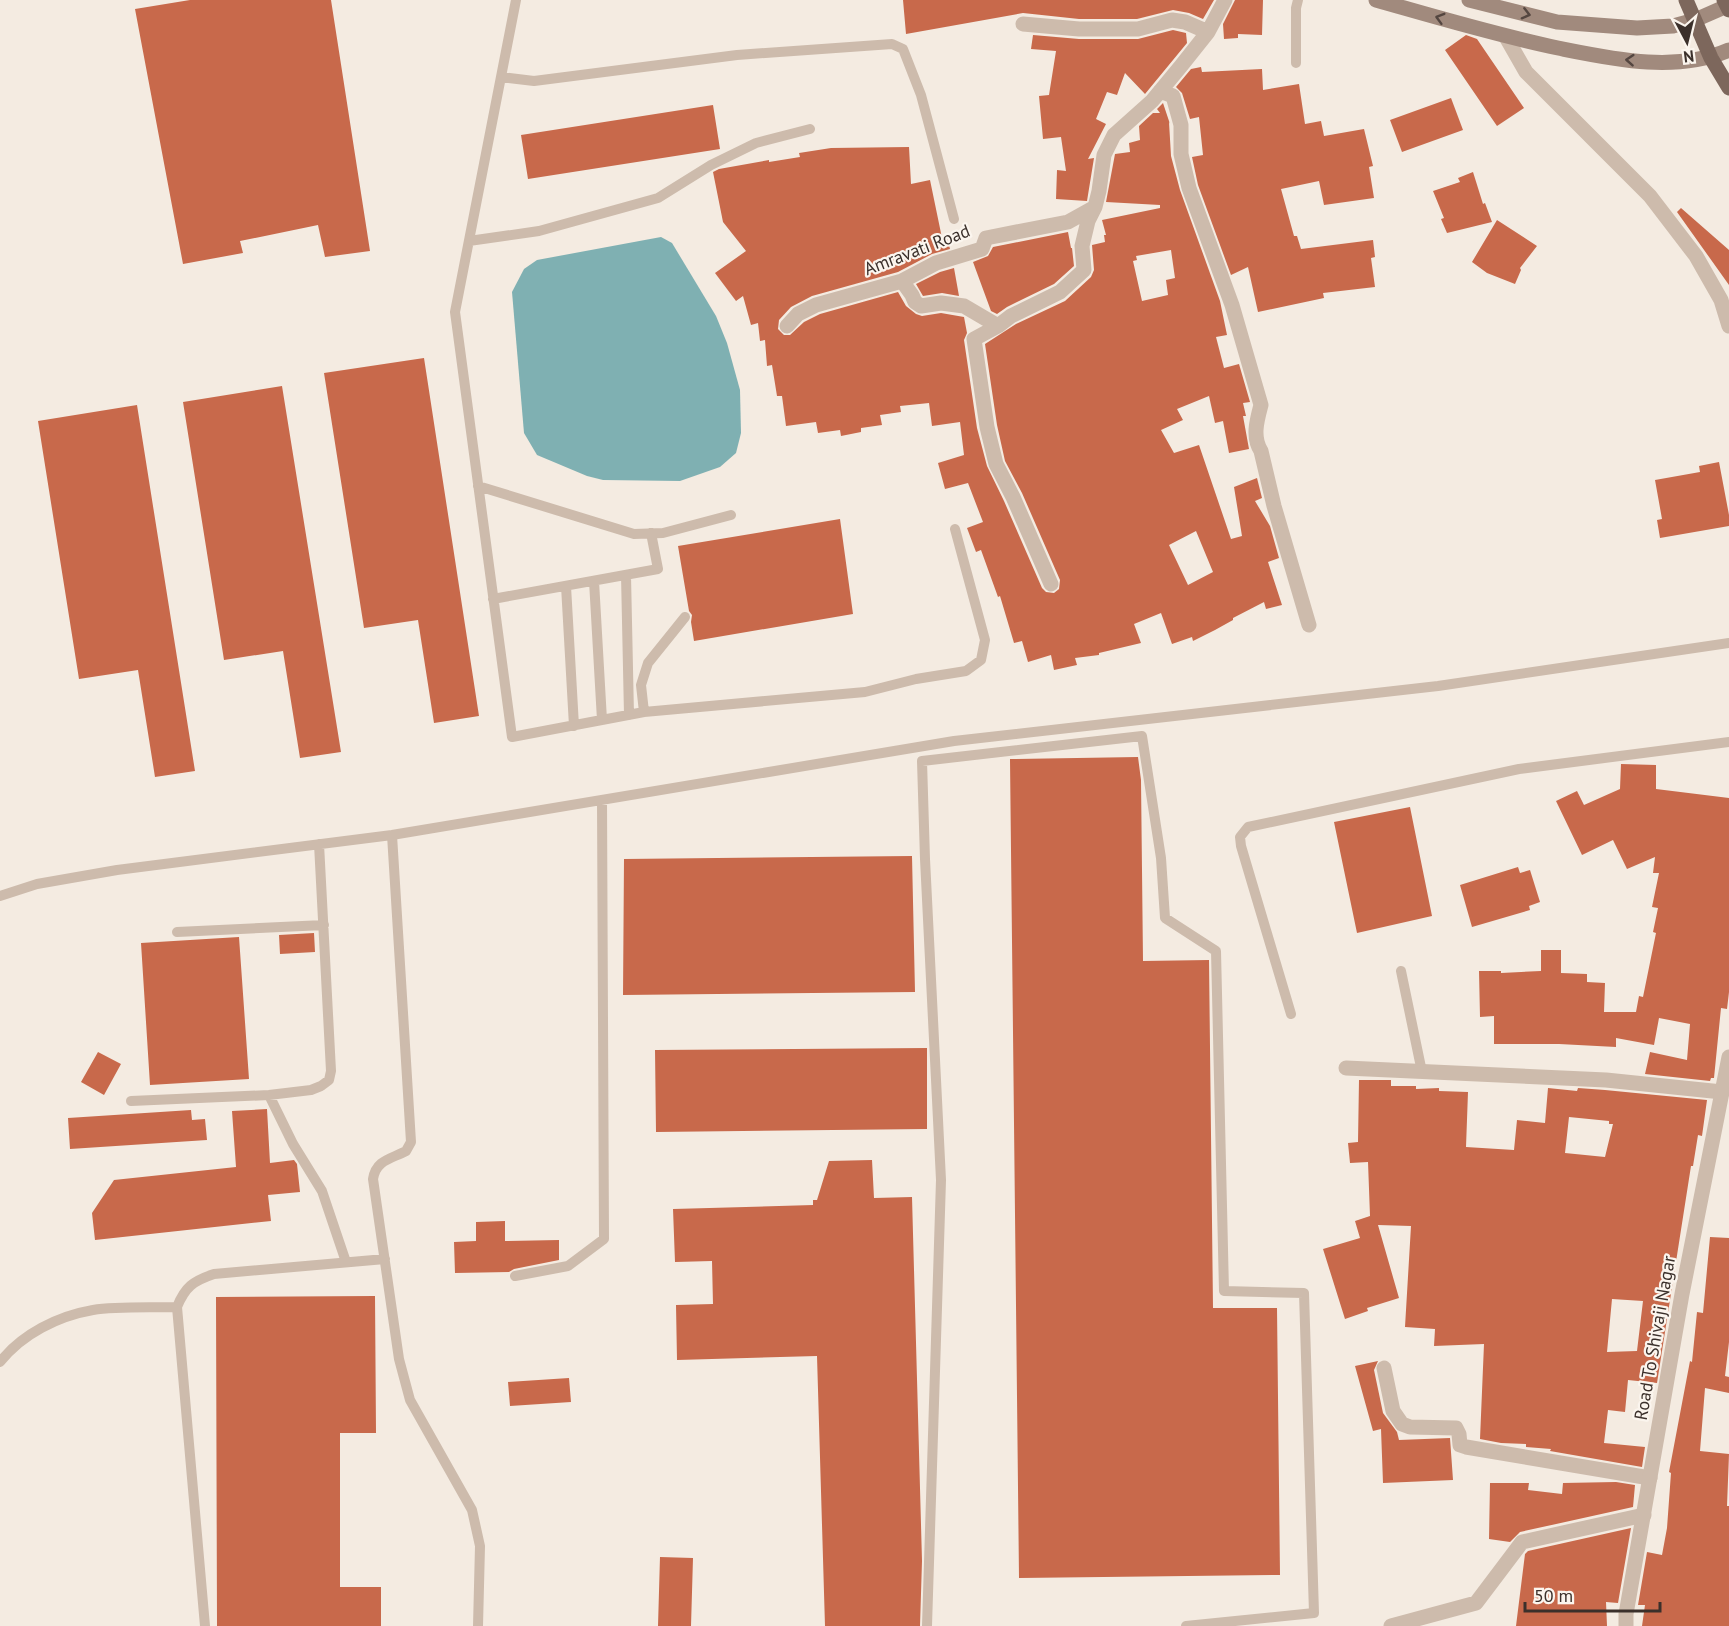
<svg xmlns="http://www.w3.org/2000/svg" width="1729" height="1626" font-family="'PT Sans',sans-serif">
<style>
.water{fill:#7fb0b2}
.building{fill:#c8694b;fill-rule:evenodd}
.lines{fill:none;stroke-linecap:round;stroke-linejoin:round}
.service{stroke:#cdbbac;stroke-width:10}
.minor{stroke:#cdbbac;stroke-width:15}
.tertiary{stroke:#cdbbac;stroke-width:15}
.secondary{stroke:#a18a7d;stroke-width:15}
.primary{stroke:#7d675c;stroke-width:15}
.oneway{stroke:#544640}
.labels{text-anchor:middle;stroke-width:4.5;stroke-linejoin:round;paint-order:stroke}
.street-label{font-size:18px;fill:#3b302b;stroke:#fbf5ee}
</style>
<rect width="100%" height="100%" fill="#f4ebe1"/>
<path class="water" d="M 661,237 L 672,243 L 716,316 L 727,343 L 740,390 L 741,433 L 736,453 L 720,467 L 680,481 L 603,480 L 587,476 L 537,455 L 524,433 L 512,292 L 524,269 L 537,260 Z"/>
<path class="building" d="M 190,0 L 331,0 L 370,251 L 325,257 L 318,225 L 240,241 L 243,253 L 183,264 L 135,9 Z
M 903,0 L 1214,0 L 1203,19 L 1189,13 L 1173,10 L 1137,19 L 1079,19 L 1023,13 L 906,34 Z
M 1235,0 L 1263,0 L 1262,35 L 1238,34 L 1238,38 L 1224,39 L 1223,24 Z
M 1173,30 L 1186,33 L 1187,43 L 1145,94 L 1125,73 L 1117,95 L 1107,92 L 1096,119 L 1106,124 L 1088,159 L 1094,158 L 1087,201 L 1056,199 L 1057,170 L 1066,171 L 1061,137 L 1043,139 L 1039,96 L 1049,95 L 1056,51 L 1031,49 L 1033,35 L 1079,39 L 1138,39 Z
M 1466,35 L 1477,39 L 1524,108 L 1497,126 L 1445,50 Z
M 1201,67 L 1202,72 L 1262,69 L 1263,90 L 1299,84 L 1305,124 L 1321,121 L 1324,136 L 1364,129 L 1373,166 L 1369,167 L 1374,198 L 1324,205 L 1319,181 L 1281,189 L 1294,236 L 1297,236 L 1301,249 L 1373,240 L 1375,257 L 1371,258 L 1375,287 L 1323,293 L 1324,298 L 1258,312 L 1248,267 L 1231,275 L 1198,185 L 1192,157 L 1203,155 L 1199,117 L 1190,119 L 1182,93 L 1176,87 L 1191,69 Z
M 1451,98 L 1463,130 L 1402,152 L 1390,120 Z
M 1163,103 L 1170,124 L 1169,122 L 1171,156 L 1180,190 L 1220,301 L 1227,335 L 1216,337 L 1224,368 L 1239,364 L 1250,402 L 1243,403 L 1246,416 L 1243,416 L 1249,449 L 1229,453 L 1223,421 L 1215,423 L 1209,396 L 1177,409 L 1183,420 L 1161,430 L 1174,453 L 1199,445 L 1231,539 L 1242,536 L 1234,487 L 1257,478 L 1262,498 L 1255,501 L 1270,526 L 1279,558 L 1268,562 L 1282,605 L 1266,609 L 1264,602 L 1233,618 L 1233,620 L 1215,630 L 1193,641 L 1192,637 L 1172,644 L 1161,613 L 1134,624 L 1141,643 L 1099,653 L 1099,655 L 1075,658 L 1077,665 L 1054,670 L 1051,655 L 1028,662 L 1022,641 L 1014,643 L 1000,596 L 998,597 L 981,550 L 976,552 L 967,528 L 983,522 L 968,483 L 945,489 L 938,463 L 964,455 L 960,422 L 932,426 L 929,403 L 900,406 L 901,412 L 880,415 L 882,425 L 861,428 L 861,432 L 841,436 L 840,430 L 818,433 L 816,422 L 786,426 L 782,396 L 777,396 L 772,365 L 767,366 L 765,340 L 760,341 L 758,323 L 751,325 L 743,296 L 736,301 L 715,273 L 746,251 L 723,222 L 713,172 L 719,169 L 769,160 L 769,162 L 800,157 L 799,153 L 831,148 L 909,147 L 911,184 L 930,180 L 942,238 L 947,237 L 950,249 L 932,254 L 898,272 L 812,296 L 791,307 L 779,320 L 778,329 L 784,335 L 790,335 L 804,322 L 820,314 L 898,292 L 906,306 L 916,314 L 922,316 L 941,313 L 964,317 L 967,333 L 964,340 L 977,428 L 987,466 L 1004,501 L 1042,588 L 1046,592 L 1054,593 L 1059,589 L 1060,580 L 1022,493 L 1005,461 L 997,425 L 985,344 L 1016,324 L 1065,301 L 1091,277 L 1094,270 L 1092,245 L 1105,242 L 1104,235 L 1106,235 L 1102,220 L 1160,208 L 1160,205 L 1106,202 L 1115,154 L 1130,152 L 1129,143 L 1140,140 L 1139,126 L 1153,113 L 1160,113 L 1157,109 ZM 1171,250 L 1175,278 L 1166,280 L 1168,295 L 1142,301 L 1133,261 L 1137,260 L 1136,256 ZM 1196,531 L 1213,572 L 1188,585 L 1169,545 Z
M 713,105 L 720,149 L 528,179 L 521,135 Z
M 1473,172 L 1483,204 L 1485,203 L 1492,222 L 1447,233 L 1441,219 L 1444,218 L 1433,191 L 1460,182 L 1458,178 Z
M 1681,208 L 1729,250 L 1729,285 L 1677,212 Z
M 1497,220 L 1537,246 L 1520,268 L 1521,270 L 1515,284 L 1487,273 L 1472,262 Z
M 1068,232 L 1071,248 L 1072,248 L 1074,266 L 1054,284 L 1007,307 L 997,314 L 991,311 L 973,262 L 988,256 L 993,247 Z
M 954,268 L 959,296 L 942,293 L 923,296 L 916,284 L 940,272 Z
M 424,358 L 479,716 L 434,723 L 418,620 L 364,628 L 324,373 Z
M 282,386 L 341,752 L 300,758 L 283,651 L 224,660 L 183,402 Z
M 137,405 L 195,771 L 155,777 L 138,670 L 79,679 L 38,421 Z
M 1719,462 L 1729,515 L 1729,526 L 1660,538 L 1657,520 L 1662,519 L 1655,480 L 1700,472 L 1699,466 Z
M 840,519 L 853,614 L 694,641 L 691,622 L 692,615 L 689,611 L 678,546 Z
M 1138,757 L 1141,780 L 1143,961 L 1209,960 L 1213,1308 L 1277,1308 L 1280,1575 L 1019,1578 L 1010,759 Z
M 1621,764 L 1656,765 L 1656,789 L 1729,798 L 1729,992 L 1727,1009 L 1721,1008 L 1714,1078 L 1711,1078 L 1710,1081 L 1645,1074 L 1650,1052 L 1687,1060 L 1690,1024 L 1659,1018 L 1654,1045 L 1616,1038 L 1616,1047 L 1559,1044 L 1494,1044 L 1494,1016 L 1480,1017 L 1479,971 L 1501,971 L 1501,973 L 1541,971 L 1541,950 L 1561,950 L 1561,973 L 1587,974 L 1587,982 L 1605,983 L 1604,1012 L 1636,1012 L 1639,996 L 1643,997 L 1656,933 L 1653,932 L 1658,908 L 1652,907 L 1659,873 L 1653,873 L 1655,857 L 1627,869 L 1613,840 L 1582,855 L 1556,801 L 1577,791 L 1584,805 L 1620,789 Z
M 1410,807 L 1432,916 L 1357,933 L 1334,822 Z
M 912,856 L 915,992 L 623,995 L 624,859 Z
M 1518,867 L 1520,873 L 1530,870 L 1540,902 L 1529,906 L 1530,910 L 1472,927 L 1460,885 Z
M 314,933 L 315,952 L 280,954 L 279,935 Z
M 239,937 L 249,1079 L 150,1085 L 141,943 Z
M 927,1048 L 927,1129 L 656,1132 L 655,1050 Z
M 98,1052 L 121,1064 L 104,1095 L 81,1082 Z
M 1359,1080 L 1391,1080 L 1391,1086 L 1416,1086 L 1416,1089 L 1439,1088 L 1439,1091 L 1468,1092 L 1466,1147 L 1514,1150 L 1517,1120 L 1545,1123 L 1548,1088 L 1577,1091 L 1578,1088 L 1605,1090 L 1707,1100 L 1702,1136 L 1698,1135 L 1693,1166 L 1691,1166 L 1657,1383 L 1628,1380 L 1625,1412 L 1608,1410 L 1604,1443 L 1645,1447 L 1642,1467 L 1550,1451 L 1551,1449 L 1526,1447 L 1526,1444 L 1501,1443 L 1480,1439 L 1484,1344 L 1434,1346 L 1435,1329 L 1405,1327 L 1411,1226 L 1378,1225 L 1399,1298 L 1367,1308 L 1368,1311 L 1345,1319 L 1323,1249 L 1360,1238 L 1355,1221 L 1370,1216 L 1368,1162 L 1350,1163 L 1348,1143 L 1358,1142 ZM 1569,1117 L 1609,1121 L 1609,1124 L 1613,1124 L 1605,1157 L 1565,1153 ZM 1612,1299 L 1643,1301 L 1637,1351 L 1607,1352 Z
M 267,1109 L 270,1163 L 294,1160 L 297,1164 L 300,1192 L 268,1195 L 271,1221 L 95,1240 L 92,1213 L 114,1180 L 236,1167 L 232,1111 Z
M 191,1110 L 192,1120 L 205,1119 L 207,1140 L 70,1149 L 68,1118 Z
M 872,1160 L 874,1198 L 912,1197 L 922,1561 L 920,1626 L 825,1626 L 817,1356 L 677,1360 L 676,1305 L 713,1304 L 712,1261 L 675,1262 L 673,1209 L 813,1205 L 813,1200 L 817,1200 L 829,1161 Z
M 505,1221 L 505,1241 L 559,1240 L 559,1260 L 514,1269 L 509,1272 L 455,1273 L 454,1242 L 476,1241 L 476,1222 Z
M 1710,1237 L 1729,1238 L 1729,1342 L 1725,1376 L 1729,1377 L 1729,1393 L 1705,1388 L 1700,1451 L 1729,1454 L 1727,1506 L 1729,1506 L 1729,1626 L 1642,1626 L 1645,1605 L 1638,1605 L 1647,1552 L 1662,1555 L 1667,1528 L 1671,1473 L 1669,1472 L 1690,1361 L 1692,1362 L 1697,1312 L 1703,1313 Z
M 375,1296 L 376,1433 L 340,1433 L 340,1587 L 381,1587 L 381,1626 L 217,1626 L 216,1297 Z
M 1378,1361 L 1374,1370 L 1383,1413 L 1397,1432 L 1399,1440 L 1450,1438 L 1453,1480 L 1383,1483 L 1381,1429 L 1373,1431 L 1355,1366 Z
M 569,1378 L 571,1402 L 510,1406 L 508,1382 Z
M 1616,1482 L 1635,1485 L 1633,1507 L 1520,1532 L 1510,1542 L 1489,1539 L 1490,1483 L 1529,1483 L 1528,1490 L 1562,1494 L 1563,1483 Z
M 1631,1528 L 1618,1603 L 1606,1602 L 1607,1626 L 1516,1626 L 1525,1554 L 1528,1551 Z
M 660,1557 L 693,1558 L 691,1626 L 658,1626 Z"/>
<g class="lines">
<path class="service" d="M 516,0 L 455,312 L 512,737 L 644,712 L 865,692 L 916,679 L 966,671 L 981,660 L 985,640 L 955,529
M 1296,63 L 1296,8 L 1298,0
M 501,77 L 534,81 L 737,55 L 892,44 L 903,49 L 921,95 L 954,219
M 469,241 L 539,231 L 658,198 L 711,165 L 756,143 L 810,129
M 478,486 L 634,534 L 663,533 L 731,515
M 626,575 L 629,715
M 594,581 L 602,720
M 566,586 L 574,726
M 493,599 L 658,569 L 651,533
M 644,712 L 641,685 L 648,663 L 685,617
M 392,835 L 411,1142 L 406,1151 C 391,1159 376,1160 373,1179 L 399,1359 L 410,1400 L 472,1510 L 480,1546 L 478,1626
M 0,896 L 37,884 L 117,870 L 392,835 L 954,741 L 1438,686 L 1729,643
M 177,932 L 324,925
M 1401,971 L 1422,1072
M 1291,1014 L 1241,846 L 1240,837 L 1248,827 L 1519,769 L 1729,742
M 269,1095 L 293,1144 L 322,1191 L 346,1262
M 131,1101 L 269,1095 L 311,1090 L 321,1086 L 329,1080 L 331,1071 L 319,844
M 515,1276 L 568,1266 L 604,1239 L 602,800
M 0,1362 C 22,1334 58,1316 93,1310 C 117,1306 152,1308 177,1307
M 205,1626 L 177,1307 C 185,1287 193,1281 214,1274 L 385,1259
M 927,1626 L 941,1180 L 925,859 L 922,761 L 1142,736 L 1161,858 L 1165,918 L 1216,951 L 1224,1291 L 1304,1293 L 1314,1613 L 1186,1626"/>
<path class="minor" d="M 1023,24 L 1079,29 L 1138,29 L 1172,20 L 1185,22 L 1208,32
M 1506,37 L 1526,72 L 1650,196 L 1696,256 L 1721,300 L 1729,326
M 1160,91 L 1173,96 L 1181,125 L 1181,154 L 1189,188 L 1232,305 L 1261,405 C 1257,420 1252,437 1261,451 L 1274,506 L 1309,625
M 902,281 L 912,295 L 915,302 L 921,306 L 941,303 L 964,306 L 998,326
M 787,326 L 798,314 L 816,305 L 902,281 L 936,263 L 982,249 L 986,238 L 1068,222 L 1095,207
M 1051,584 L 1013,497 L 996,464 L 987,427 L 974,339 L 998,326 L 1011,316 L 1060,292 L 1084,270 L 1082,246 L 1088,221 L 1095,207 L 1099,191 L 1104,155 L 1114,135 L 1152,101 L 1181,66 L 1208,32 L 1225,0
M 1346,1068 L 1606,1080 L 1722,1092
M 1384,1368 L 1393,1411 L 1402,1424 L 1410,1427 L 1456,1428 L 1459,1434 L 1460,1445 L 1466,1447 L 1650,1478
M 1391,1626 L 1476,1603 L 1522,1542 L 1644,1515"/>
<path class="tertiary" d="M 1626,1626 L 1626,1614 L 1682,1294 L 1729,1057"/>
<path class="secondary" d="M 1376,0 C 1436,17 1496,35 1558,48 C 1613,59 1676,73 1729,50
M 1469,0 L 1557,22 L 1637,28 L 1673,26 L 1695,20 L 1727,6"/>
<path class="primary" d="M 1686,0 L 1711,58 L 1729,88
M 1724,0 L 1729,10"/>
</g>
<defs><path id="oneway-chevron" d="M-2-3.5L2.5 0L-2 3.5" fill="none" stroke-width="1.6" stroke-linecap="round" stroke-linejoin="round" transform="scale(1.5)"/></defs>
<g class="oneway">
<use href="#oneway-chevron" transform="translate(1526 14) rotate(14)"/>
<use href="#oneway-chevron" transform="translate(1440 18) rotate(-164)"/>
<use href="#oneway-chevron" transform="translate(1630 60) rotate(-176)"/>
</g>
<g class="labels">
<g class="street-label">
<text transform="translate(917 250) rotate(-21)" y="6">Amravati Road</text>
<text transform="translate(1655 1338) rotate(-80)" y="6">Road To Shivaji Nagar</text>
</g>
</g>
<g transform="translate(1687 42) rotate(173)" stroke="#fbf5ee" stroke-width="4.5" paint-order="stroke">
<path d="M0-4.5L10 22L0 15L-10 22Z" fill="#3b302b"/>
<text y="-9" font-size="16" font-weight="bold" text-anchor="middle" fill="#3b302b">N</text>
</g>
<path d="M1525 1602v9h135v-9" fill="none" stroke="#3b302b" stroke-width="3"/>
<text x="1534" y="1602" font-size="18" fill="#3b302b" stroke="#fbf5ee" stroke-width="4.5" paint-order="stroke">50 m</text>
</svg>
